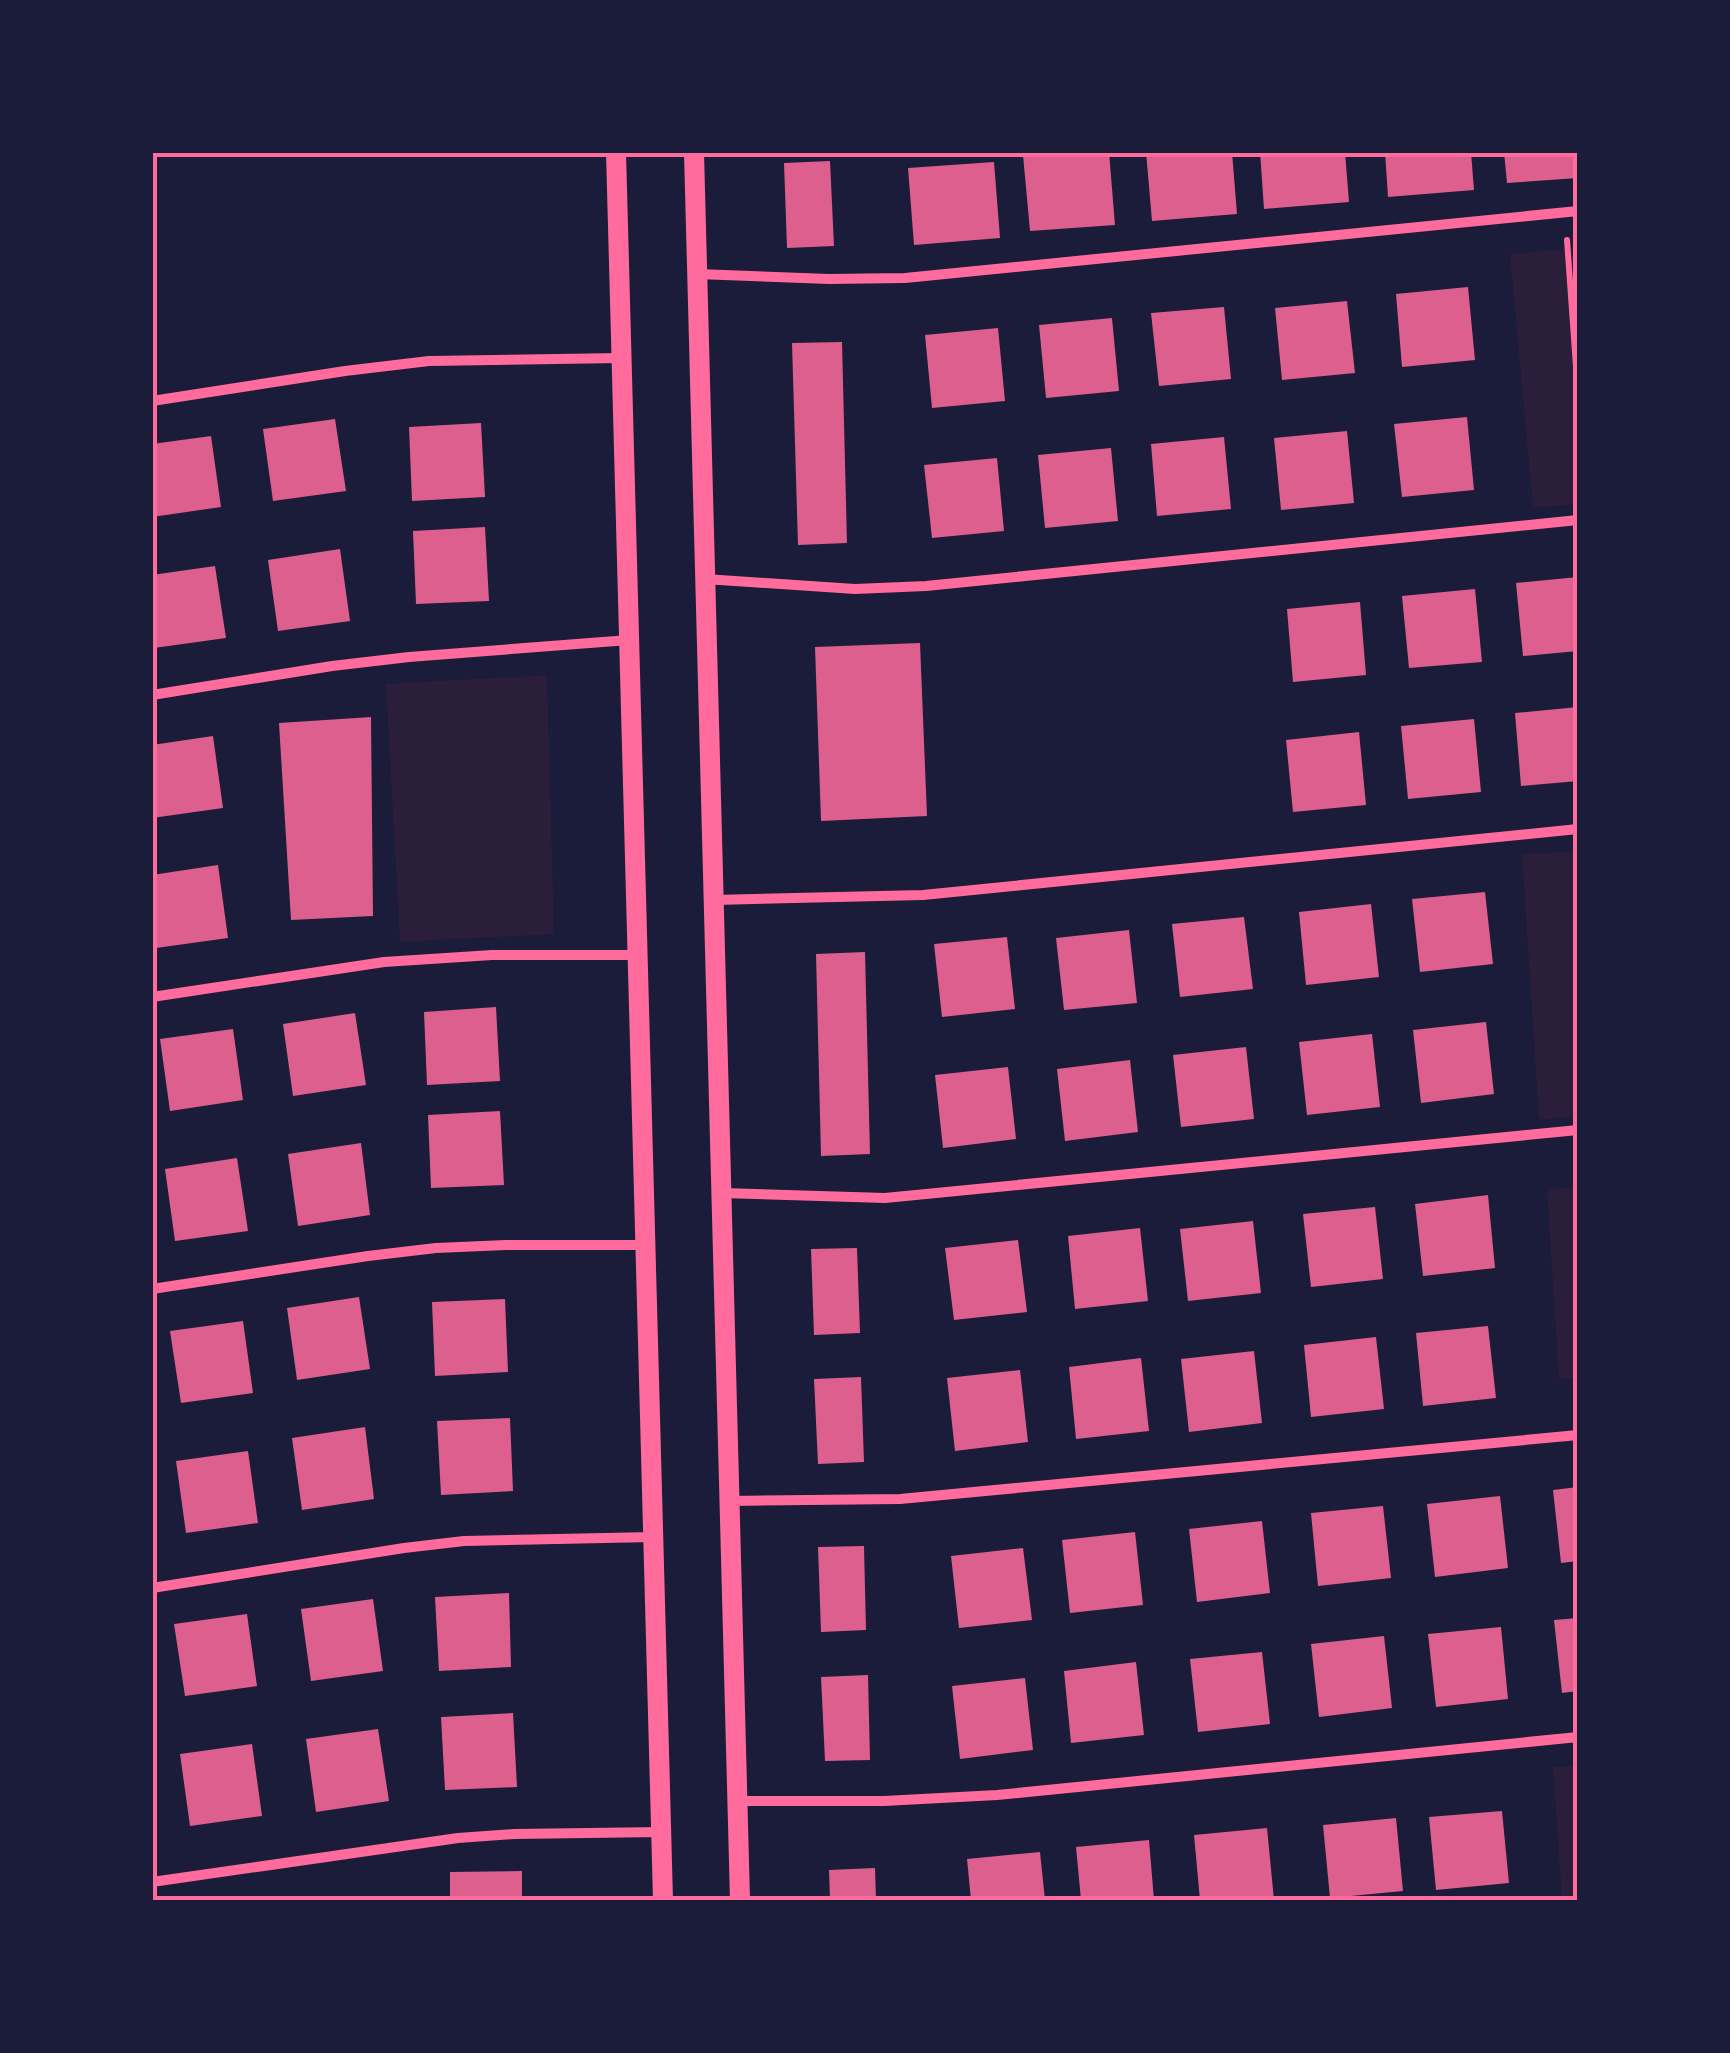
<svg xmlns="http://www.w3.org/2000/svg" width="1730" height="2053" font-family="Karla,sans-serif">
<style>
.green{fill:#2a1e3b}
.building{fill:#dd5f8e}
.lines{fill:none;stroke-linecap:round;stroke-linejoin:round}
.path{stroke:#ff6b9d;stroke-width:6}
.minor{stroke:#ff6b9d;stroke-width:10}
.secondary{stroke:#ff6b9d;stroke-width:20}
.neatline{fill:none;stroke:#ff6b9d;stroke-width:4}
</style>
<rect width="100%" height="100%" fill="#1b1b3a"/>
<path class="green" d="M 1577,248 L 1577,504 L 1533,508 L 1510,254 Z
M 547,675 L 554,934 L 400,942 L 386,684 Z
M 1577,851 L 1577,1117 L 1539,1119 L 1522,854 Z
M 1577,1187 L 1577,1378 L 1559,1380 L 1547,1189 Z
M 1577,1766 L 1577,1900 L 1562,1900 L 1553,1767 Z"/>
<path class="building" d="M 1048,152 L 1109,152 L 1115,225 L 1030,231 L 1023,155 Z
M 1146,152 L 1232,152 L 1237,214 L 1152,221 Z
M 1260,152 L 1345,152 L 1349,202 L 1264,209 Z
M 1385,152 L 1471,152 L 1474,190 L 1388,197 Z
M 1504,152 L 1578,152 L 1578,178 L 1507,183 Z
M 830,161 L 834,246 L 787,248 L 784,163 Z
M 994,162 L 1000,238 L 914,245 L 908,168 Z
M 1468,287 L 1475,360 L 1402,367 L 1396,294 Z
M 1347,301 L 1355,373 L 1282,380 L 1275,308 Z
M 1224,307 L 1231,379 L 1159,386 L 1151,313 Z
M 1112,318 L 1119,391 L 1046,398 L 1039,325 Z
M 998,328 L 1005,401 L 932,408 L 925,335 Z
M 842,342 L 847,543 L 798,545 L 792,343 Z
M 1467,417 L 1474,490 L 1402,497 L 1394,424 Z
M 335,419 L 346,491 L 273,501 L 263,429 Z
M 481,423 L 485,497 L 412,501 L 409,427 Z
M 1347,431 L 1354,503 L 1281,510 L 1274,438 Z
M 211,436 L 221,507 L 152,517 L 152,444 Z
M 1224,437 L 1231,509 L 1157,516 L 1151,444 Z
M 1111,448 L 1118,521 L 1045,528 L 1038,455 Z
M 997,458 L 1004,531 L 932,538 L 924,465 Z
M 485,527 L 489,601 L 416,604 L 413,531 Z
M 340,549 L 350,621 L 278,631 L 268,560 Z
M 215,566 L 226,638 L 154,648 L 152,575 Z
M 1578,577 L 1578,651 L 1523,656 L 1516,583 Z
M 1475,589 L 1482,662 L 1409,668 L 1402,596 Z
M 1360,602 L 1366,675 L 1293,682 L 1287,609 Z
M 920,643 L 927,816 L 821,821 L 815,647 Z
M 1578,707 L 1578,781 L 1521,786 L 1515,713 Z
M 371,717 L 373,916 L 291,920 L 279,723 Z
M 1474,719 L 1481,792 L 1408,799 L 1401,726 Z
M 1359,732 L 1366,805 L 1293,812 L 1286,740 Z
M 213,736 L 223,808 L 152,818 L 152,745 Z
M 218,865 L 228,938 L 156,948 L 152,925 L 152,875 Z
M 1485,892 L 1493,964 L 1420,972 L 1412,899 Z
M 1371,904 L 1379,977 L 1306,985 L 1299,912 Z
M 1244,917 L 1253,989 L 1180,997 L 1172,924 Z
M 1129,930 L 1137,1003 L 1064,1010 L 1056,938 Z
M 1007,937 L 1015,1009 L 942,1017 L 934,944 Z
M 865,952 L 870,1154 L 821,1156 L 816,954 Z
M 496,1007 L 500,1081 L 427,1085 L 424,1012 Z
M 355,1013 L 366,1085 L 293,1096 L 283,1024 Z
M 1486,1022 L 1494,1094 L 1421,1103 L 1413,1030 Z
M 233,1029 L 243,1100 L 170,1111 L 160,1039 Z
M 1372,1034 L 1380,1107 L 1307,1115 L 1299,1042 Z
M 1246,1047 L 1254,1119 L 1181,1127 L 1173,1055 Z
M 1130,1060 L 1138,1132 L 1065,1141 L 1057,1069 Z
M 1008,1067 L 1016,1139 L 943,1148 L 935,1075 Z
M 500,1111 L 504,1185 L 431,1188 L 428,1115 Z
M 361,1143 L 370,1215 L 298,1226 L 288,1154 Z
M 237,1158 L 248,1231 L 175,1241 L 165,1169 Z
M 1488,1195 L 1495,1268 L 1423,1276 L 1415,1204 Z
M 1375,1207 L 1383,1279 L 1311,1287 L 1303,1214 Z
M 1253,1221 L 1261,1293 L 1188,1301 L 1180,1229 Z
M 1140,1228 L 1148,1301 L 1075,1309 L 1068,1236 Z
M 1018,1240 L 1027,1312 L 954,1320 L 945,1248 Z
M 857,1248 L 860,1333 L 814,1335 L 811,1249 Z
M 359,1297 L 370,1369 L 297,1380 L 287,1308 Z
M 505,1299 L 508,1372 L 435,1376 L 432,1302 Z
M 243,1321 L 253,1393 L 181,1403 L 170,1331 Z
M 1488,1326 L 1496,1398 L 1423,1406 L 1416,1333 Z
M 1376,1337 L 1384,1409 L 1311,1417 L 1304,1345 Z
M 1254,1351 L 1262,1423 L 1189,1432 L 1181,1359 Z
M 1141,1358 L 1149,1431 L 1076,1439 L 1069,1367 Z
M 1020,1370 L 1028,1442 L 955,1451 L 947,1378 Z
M 861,1377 L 864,1462 L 818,1464 L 814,1379 Z
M 510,1418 L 513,1491 L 441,1495 L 437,1421 Z
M 365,1427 L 374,1499 L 302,1510 L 292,1438 Z
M 248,1451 L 258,1523 L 186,1533 L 176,1461 Z
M 1578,1487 L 1578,1561 L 1561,1563 L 1553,1490 Z
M 1500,1496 L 1508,1568 L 1435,1577 L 1427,1504 Z
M 1383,1506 L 1391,1578 L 1318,1586 L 1311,1513 Z
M 1262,1521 L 1270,1593 L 1197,1602 L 1189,1529 Z
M 1135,1532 L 1143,1605 L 1070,1613 L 1062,1540 Z
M 864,1546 L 866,1630 L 821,1632 L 818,1547 Z
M 1023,1548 L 1032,1620 L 959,1628 L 951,1556 Z
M 509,1593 L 511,1667 L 439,1671 L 435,1597 Z
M 373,1599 L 383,1671 L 311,1681 L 301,1609 Z
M 247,1614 L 257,1686 L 185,1696 L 174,1624 Z
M 1578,1618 L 1578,1691 L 1562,1693 L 1554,1620 Z
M 1501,1627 L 1508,1699 L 1436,1707 L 1428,1634 Z
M 1384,1636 L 1392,1708 L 1319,1717 L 1311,1644 Z
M 1262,1652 L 1270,1724 L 1198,1732 L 1190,1659 Z
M 1136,1662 L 1144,1735 L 1071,1743 L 1064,1671 Z
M 868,1675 L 870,1760 L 825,1761 L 821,1677 Z
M 1025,1678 L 1033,1750 L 960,1759 L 952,1686 Z
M 513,1713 L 517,1787 L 445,1790 L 441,1717 Z
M 378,1729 L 389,1801 L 316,1812 L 306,1739 Z
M 252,1744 L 262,1816 L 190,1826 L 180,1754 Z
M 1502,1811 L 1509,1883 L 1436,1890 L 1429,1817 Z
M 1396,1818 L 1403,1891 L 1330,1898 L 1323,1825 Z
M 1267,1828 L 1274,1900 L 1200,1900 L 1194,1835 Z
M 1149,1840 L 1154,1900 L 1081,1900 L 1076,1847 Z
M 1040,1852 L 1045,1900 L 971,1900 L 967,1859 Z
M 875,1868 L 876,1900 L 830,1900 L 829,1870 Z
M 522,1871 L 522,1900 L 450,1900 L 450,1872 Z"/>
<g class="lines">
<path class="path" d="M 1567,240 L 1578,394
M 1577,857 L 1578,876"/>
<path class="minor" d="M 697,274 L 829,279 L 905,278 L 1578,211
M 152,401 L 345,371 L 429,361 L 621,358
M 705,579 L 855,589 L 926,586 L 1578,520
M 152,695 L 332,666 L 409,657 L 629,640
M 714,900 L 923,895 L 1578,829
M 152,997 L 384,962 L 492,955 L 637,955
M 722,1193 L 885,1198 L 1578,1130
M 152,1289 L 368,1256 L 436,1248 L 506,1245 L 645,1245
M 729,1501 L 900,1499 L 1578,1435
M 152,1588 L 404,1548 L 464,1541 L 653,1537
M 738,1801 L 884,1801 L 997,1795 L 1578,1737
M 152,1882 L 458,1838 L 514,1834 L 661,1832"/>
<path class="secondary" d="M 616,152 L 663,1900
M 694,152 L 740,1900"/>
</g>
<rect width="1730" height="2053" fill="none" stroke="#1b1b3a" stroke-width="310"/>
<rect x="155" y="155" width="1420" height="1743" class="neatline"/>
</svg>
